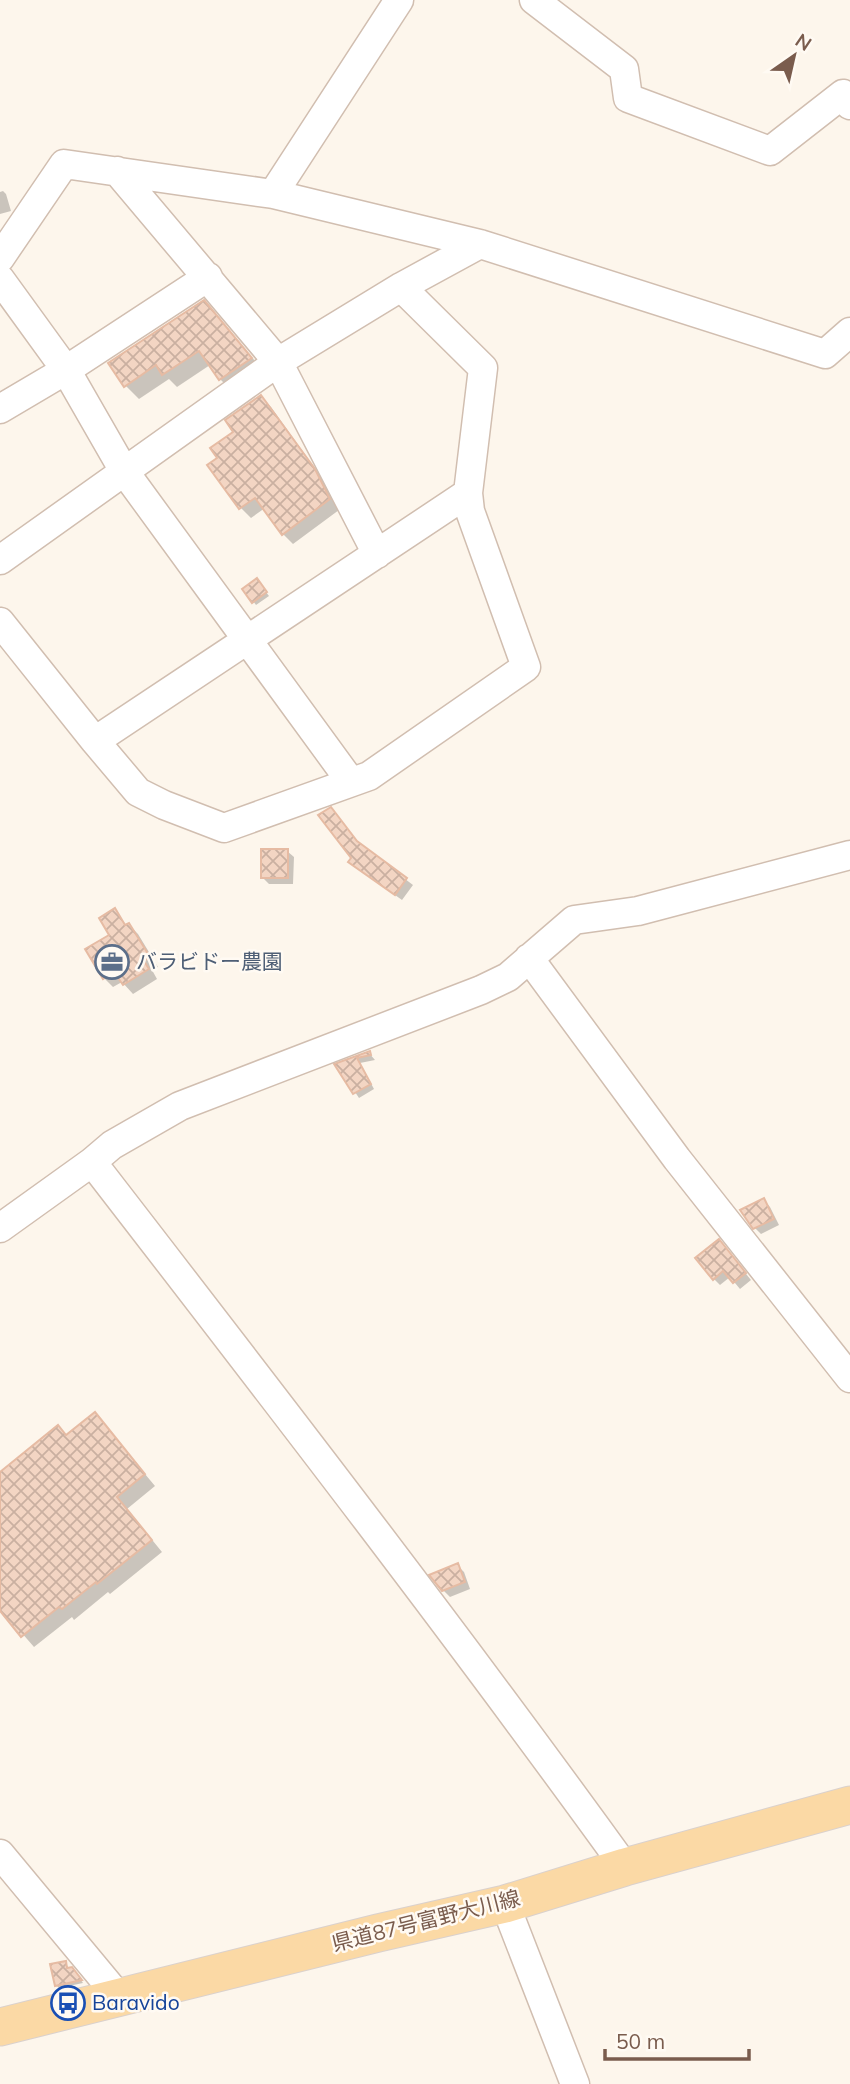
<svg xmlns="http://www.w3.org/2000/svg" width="850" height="2084" font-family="Mulish,'Noto Sans JP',sans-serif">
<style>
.shadow{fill:#0003}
.building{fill:url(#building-cross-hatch);stroke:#e6bba3;stroke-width:2}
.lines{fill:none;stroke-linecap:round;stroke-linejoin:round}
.minor-casing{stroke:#d1beb0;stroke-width:31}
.major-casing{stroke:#dad1cd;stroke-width:39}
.minor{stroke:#fff;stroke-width:28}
.major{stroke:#fbd9a5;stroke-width:37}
.labels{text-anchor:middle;stroke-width:5;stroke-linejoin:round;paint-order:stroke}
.service-label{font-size:21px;fill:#4e5e75;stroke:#fffaf3;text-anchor:start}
.street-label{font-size:21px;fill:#7a5c4d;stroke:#fffaf3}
.transit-label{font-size:21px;fill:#164399;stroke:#fffaf3;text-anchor:start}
</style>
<defs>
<pattern id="building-cross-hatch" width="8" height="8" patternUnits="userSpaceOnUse" patternTransform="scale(1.75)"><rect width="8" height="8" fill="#f3d5c3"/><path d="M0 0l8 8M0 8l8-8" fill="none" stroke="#cab0a1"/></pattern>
</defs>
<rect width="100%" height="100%" fill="#fdf6ec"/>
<path class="shadow" d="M 3,191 L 6,194 L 11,211 L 0,214 L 0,192 Z
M 203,302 L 217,315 L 264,372 L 233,392 L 220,379 L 210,365 L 177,387 L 169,379 L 139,399 L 125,385 Z
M 261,397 L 271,407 L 324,481 L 339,510 L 293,544 L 283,534 L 265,508 L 251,518 L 241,508 L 210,466 L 220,458 L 235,432 Z
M 259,583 L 269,596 L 256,605 L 244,589 Z
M 360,845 L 413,885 L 402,900 L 357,868 Z
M 287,851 L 294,857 L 293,884 L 269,884 L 262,877 Z
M 115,911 L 127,926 L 129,925 L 138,934 L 158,967 L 152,970 L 157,979 L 133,994 L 122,982 L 113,987 L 104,978 Z
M 369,1053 L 375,1060 L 360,1063 L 374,1089 L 359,1098 L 337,1065 Z
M 764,1200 L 770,1207 L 779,1225 L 761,1234 L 755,1228 Z
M 725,1248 L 751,1280 L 740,1289 L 730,1277 L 720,1285 L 714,1279 Z
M 95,1414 L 155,1486 L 127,1509 L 162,1552 L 110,1594 L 108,1592 L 74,1620 L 72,1617 L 34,1647 L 0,1608 L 0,1474 L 58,1427 L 67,1436 Z
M 457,1565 L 464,1572 L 470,1589 L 450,1597 L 443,1590 Z
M 65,1963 L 69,1969 L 75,1972 L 83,1983 L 59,1988 L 56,1985 Z"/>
<path class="building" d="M 204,300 L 252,358 L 219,380 L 199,351 L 162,375 L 156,365 L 124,387 L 108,363 Z
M 261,395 L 315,469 L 330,499 L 282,535 L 255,498 L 239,509 L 207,465 L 217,458 L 210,448 L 233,432 L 225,420 Z
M 257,578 L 267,592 L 252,603 L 242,589 Z
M 331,807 L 357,841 L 407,878 L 395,895 L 348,862 L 351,858 L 318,815 Z
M 261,849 L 288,849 L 288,878 L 261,878 Z
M 115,908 L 125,925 L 129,923 L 150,957 L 144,961 L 149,969 L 123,985 L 114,972 L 103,979 L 85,949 L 109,935 L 99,918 Z
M 370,1051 L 371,1055 L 357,1058 L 371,1084 L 353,1094 L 334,1064 Z
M 764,1198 L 774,1219 L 753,1229 L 740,1210 Z
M 719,1239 L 746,1273 L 733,1283 L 723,1271 L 713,1280 L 695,1258 Z
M 95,1412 L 145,1474 L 117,1497 L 152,1540 L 97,1584 L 96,1582 L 62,1609 L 59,1607 L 21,1637 L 0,1611 L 0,1472 L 58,1425 L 66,1435 Z
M 458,1563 L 465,1582 L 442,1591 L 429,1575 Z
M 66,1961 L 67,1968 L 72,1967 L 82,1980 L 55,1986 L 50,1964 Z"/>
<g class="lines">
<g class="minor-casing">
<path id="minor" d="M 534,0 L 624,69 L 628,98 L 770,151 L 843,94 L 850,105
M 117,171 L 278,362 L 377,554
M 273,194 L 399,0
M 0,258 L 64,164 L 273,194 L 480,244 L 825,354 L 850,332
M 0,279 L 66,370 L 124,471 L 351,782
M 0,409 L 66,370 L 208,277
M 0,560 L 278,362 L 401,287 L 480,244
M 0,622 L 95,741 L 138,792 L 164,805 L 224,828 L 369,776 L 526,667 L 470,511 L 468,493 L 483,368 L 401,287
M 95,741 L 468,493
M 529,958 L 677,1159 L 850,1378
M 92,1162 C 272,1395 453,1629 625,1867
M 0,1228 L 92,1162 L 112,1145 L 180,1106 L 481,990 L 508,977 L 574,920 L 638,911 L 850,855
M 0,1854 L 118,1996
M 505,1904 L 575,2084"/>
</g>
<g class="major-casing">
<path id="major" d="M 0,2027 L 378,1933 L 505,1904 L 625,1867 L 850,1805"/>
</g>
<use href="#minor" class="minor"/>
<use href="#major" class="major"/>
</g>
<defs>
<g id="office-ring" transform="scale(1.75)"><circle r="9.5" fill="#fffaf3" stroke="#5c6f8a" stroke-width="1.5"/><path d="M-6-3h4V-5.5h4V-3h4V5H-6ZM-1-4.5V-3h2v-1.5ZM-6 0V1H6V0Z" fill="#5c6f8a"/></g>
<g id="bus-ring" transform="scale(1.75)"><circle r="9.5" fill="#fffaf3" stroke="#1a4fb4" stroke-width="1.5"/><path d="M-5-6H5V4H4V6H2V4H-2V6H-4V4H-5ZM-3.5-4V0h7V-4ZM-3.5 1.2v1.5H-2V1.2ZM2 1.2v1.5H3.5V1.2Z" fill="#1a4fb4"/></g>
</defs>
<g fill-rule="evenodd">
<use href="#office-ring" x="112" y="962"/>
<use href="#bus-ring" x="68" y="2003"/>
</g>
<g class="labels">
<g class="service-label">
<text x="136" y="969">バラビドー農園</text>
</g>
<g class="street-label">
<text transform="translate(426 1921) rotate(-14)" y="7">県道87号富野大川線</text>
</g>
<g class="transit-label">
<text x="92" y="2010">Baravido</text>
</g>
</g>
<g transform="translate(794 56) rotate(34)" stroke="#fffaf3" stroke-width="5" paint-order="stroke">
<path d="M0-5L12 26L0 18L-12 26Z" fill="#7a5c4d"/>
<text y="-10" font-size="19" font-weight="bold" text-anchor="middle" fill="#7a5c4d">N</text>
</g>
<path d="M605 2049v10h144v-10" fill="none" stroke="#7a5c4d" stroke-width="3.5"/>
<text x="616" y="2049" font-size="21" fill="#7a5c4d" stroke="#fffaf3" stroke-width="5" paint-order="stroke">50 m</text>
</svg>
